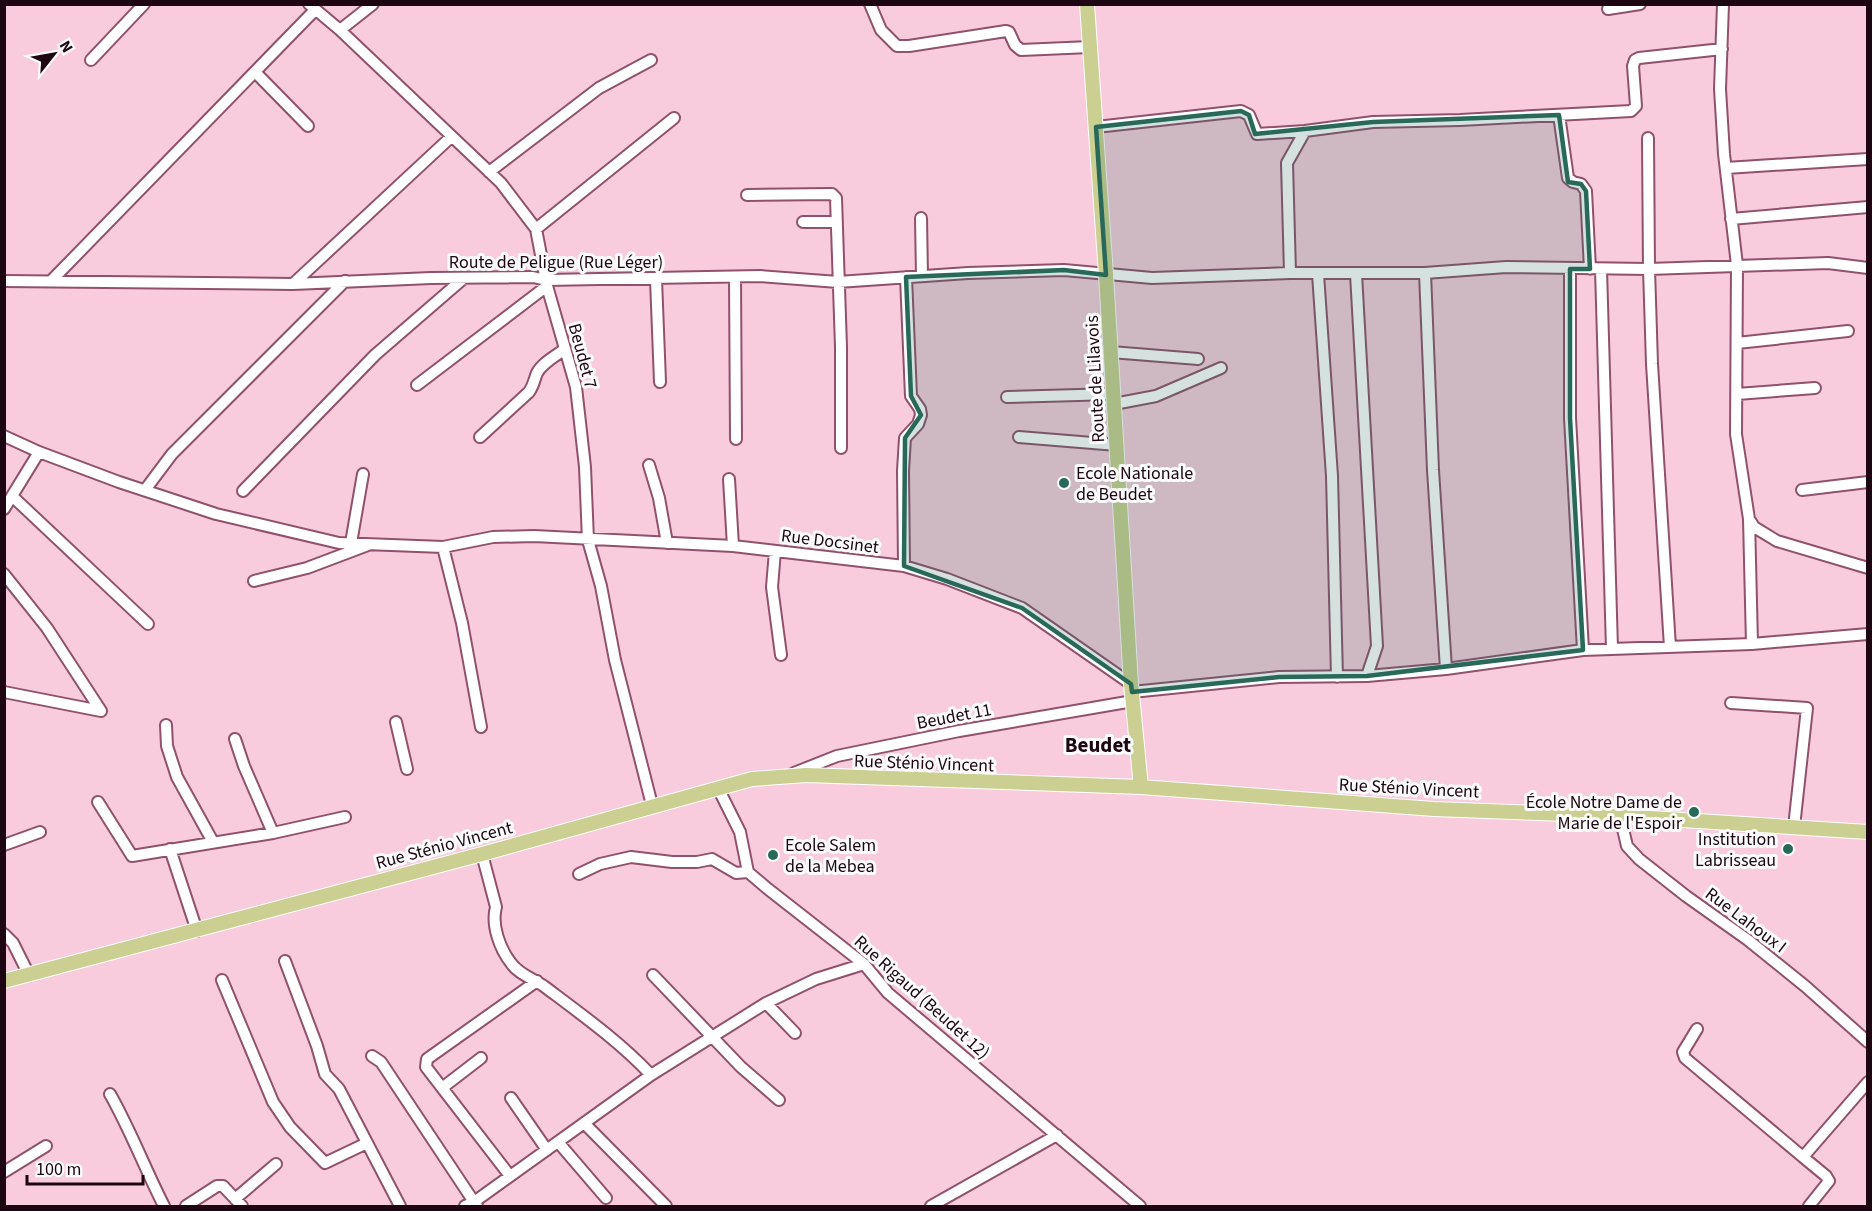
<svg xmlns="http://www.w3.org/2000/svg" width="1872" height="1211" font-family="'Source Sans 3',sans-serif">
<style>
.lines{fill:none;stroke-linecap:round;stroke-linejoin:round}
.minor-casing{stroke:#90516c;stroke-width:14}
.major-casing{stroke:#fff;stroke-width:16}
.minor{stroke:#fff;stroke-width:10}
.major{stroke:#cbd092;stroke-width:14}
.marked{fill:#286959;fill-opacity:0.2;stroke:#286959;stroke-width:4.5;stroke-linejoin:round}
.poi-dot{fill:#286959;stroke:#fbfbfb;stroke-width:2}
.labels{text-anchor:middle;stroke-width:6;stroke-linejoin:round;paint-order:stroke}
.street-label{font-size:18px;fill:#1d0611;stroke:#fbfbfb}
.poi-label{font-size:18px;fill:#1d0611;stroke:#fbfbfb;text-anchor:start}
.quarter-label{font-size:21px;font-weight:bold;fill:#1d0611;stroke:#fbfbfb}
</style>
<rect width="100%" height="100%" fill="#f8ccdd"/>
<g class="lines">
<g class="minor-casing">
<path id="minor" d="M 309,4 L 340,30 L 501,183 L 536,229 L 547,286 L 576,387 L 585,467 L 588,540 L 601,586 L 615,660 L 652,805
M 870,4 L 881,30 L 897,46 L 909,46 L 1006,31 L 1009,32 L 1015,45 L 1021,50 L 1090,47
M 1723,4 L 1720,89 L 1724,154 L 1737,265 L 1736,434 L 1749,519 L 1754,527 L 1777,541 L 1868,568
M 1608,9 L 1640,4
M 340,30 L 373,4
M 91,60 L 144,4
M 255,72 L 308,126
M 1559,115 L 1568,178 L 1573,182 L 1581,184 L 1586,191 L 1590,269
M 1096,127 L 1241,111 L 1249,115 L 1257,134 L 1305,131 L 1373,122 L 1460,120 L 1631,111 L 1636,106 L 1633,66 L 1635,60 L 1639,58 L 1722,49
M 1648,138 L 1649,269 L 1652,364 L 1670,647
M 1726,168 L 1868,159
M 489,172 L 599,88 L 651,60
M 747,195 L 832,194 L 836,198 L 841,347 L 841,448
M 921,218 L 922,276
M 1731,219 L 1868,207
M 803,222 L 836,222
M 536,229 L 674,118
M 1570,269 L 1570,418 L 1583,650
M 1601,269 L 1612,649
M 1290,273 L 1287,163 L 1305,131
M 1425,273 L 1433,470 L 1446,669
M 1318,274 L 1332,476 L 1337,677
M 1356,274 L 1377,646 L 1367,676
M 735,277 L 736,439
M 656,279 L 660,382
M 52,280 L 315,10
M 4,281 L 293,284 L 431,278 L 533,277 L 546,280 L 760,276 L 838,282 L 968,273 L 1064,270 L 1152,278 L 1290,273 L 1425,273 L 1506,267 L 1649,269 L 1828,263 L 1868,268
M 293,284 L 451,137
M 1737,343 L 1848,331
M 1111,352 L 1198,359
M 417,385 L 547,286
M 1737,394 L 1815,388
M 1007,397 L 1114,394
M 1114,404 L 1156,396 L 1221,368
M 4,436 L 39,452 L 119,482 L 216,514 L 339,543 L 443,547 L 493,537 L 534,536 L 733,546 L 904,566 L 947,579 L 1022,608 L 1131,684
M 480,437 L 529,392 C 534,385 534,380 537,373 C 542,363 557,355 565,349
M 1019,437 L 1117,445
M 649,465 L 659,498 L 667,543
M 729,479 L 733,546
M 145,490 L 172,454 L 345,281
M 1802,490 L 1868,482
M 243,491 L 375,355 L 464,278
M 12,496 L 148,624
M 4,509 L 39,452
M 1749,519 L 1752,644
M 351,543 L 363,474
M 443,547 L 462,623 L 481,727
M 775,551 L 772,587 L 781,655
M 904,566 L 903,471 L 905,438 L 918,424 L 921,415 L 920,409 L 911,396 L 906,277
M 4,574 L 47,628 L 101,711
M 254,581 L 307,568 L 368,545
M 4,692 L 101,711
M 1132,692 L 1279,677 L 1367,676 L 1446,669 L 1583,650 L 1752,644 L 1868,634
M 1731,703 L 1807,708 L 1794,827
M 396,722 L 407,769
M 166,725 L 167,746 L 177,777 L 213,842
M 794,773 L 837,756 L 959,731 L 1133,701
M 718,788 L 740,832 L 748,872 L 768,889 L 864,964 L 888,993 L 1140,1206
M 98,802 L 132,856 L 273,833 L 244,766 L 235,739
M 1620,816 L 1627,846 L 1639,859 L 1686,896 L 1748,940 L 1805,986 L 1868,1042
M 273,833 L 345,817
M 4,845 L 40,832
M 170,849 L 197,931
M 482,854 L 496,907 C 491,925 500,949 511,963 C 518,974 534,979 545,987 C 581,1014 620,1042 651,1075
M 579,874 L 600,864 L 631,857 L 672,862 L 697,862 L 712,859 L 736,873 L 748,872
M 4,934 L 13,943 L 29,975
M 285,961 L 317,1046 L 325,1074 L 339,1089 L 400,1206
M 653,975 L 741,1067 L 779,1100
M 222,980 L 273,1102 L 290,1127 L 325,1163 L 367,1143
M 766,1003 L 795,1033
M 1697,1029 L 1683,1052 L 1685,1058 L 1803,1157
M 372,1056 L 381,1062 L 474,1202 L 465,1206
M 442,1088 L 481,1058
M 110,1094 C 131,1131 145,1169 164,1206
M 511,1098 L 547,1150
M 584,1123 L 666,1206
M 558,1142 L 606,1198
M 4,1172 L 46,1146
M 510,1176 L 426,1067 L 427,1059 L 537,981
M 235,1199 L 276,1164
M 186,1206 L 217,1186 L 223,1186 L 242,1206
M 477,1206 L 474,1202 L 651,1075 L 766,1003 L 816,979 L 864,964
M 931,1206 L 1057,1135
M 1809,1206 L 1829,1181 L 1826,1176 L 1803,1157 L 1868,1082"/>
</g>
<g class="major-casing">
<path id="major" d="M 1087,4 L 1106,275 L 1131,684 L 1141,787
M 4,981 L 482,854 L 752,779 L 806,775 L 1141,787 L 1434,809 L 1620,816 L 1868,832"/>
</g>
<use href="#minor" class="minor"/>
<use href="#major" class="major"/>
</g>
<path class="marked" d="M 1241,111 L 1249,115 L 1255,134 L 1373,122 L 1559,115 L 1568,182 L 1581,184 L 1586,191 L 1590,269 L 1570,269 L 1570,418 L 1583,650 L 1367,676 L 1279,677 L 1132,692 L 1131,684 L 1022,608 L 904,566 L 905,438 L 921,415 L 911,396 L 906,277 L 1064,270 L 1106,275 L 1096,127 Z"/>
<g class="poi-dot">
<circle cx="1064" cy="483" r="6"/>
<circle cx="1694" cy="812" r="6"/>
<circle cx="1788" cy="849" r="6"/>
<circle cx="773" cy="855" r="6"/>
</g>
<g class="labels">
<g class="street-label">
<text x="556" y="268">Route de Peligue (Rue Léger)</text>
<text transform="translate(583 356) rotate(75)" y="6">Beudet 7</text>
<text transform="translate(1095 379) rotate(-93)" y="6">Route de Lilavois</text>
<text transform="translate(830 541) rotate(7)" y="6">Rue Docsinet</text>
<text transform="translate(954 716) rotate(-11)" y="6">Beudet 11</text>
<text transform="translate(924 763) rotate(2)" y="6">Rue Sténio Vincent</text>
<text transform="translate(1409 788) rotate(3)" y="6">Rue Sténio Vincent</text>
<text transform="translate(444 845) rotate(-15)" y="6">Rue Sténio Vincent</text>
<text transform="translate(1746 920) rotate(37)" y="6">Rue Lahoux I</text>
<text transform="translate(922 997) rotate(42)" y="6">Rue Rigaud (Beudet 12)</text>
</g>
<g class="poi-label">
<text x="1076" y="479">Ecole Nationale<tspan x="1076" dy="21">de Beudet</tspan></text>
<text x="1682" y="808" text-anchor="end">École Notre Dame de<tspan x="1682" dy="21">Marie de l'Espoir</tspan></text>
<text x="1776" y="845" text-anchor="end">Institution<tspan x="1776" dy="21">Labrisseau</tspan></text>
<text x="785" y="851">Ecole Salem<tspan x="785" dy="21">de la Mebea</tspan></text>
</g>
<g class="quarter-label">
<text x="1098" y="752">Beudet</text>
</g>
</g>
<rect width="1872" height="1211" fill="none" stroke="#1d0611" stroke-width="12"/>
<g transform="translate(54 54) rotate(59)" stroke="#fbfbfb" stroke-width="4.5" paint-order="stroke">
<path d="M0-4.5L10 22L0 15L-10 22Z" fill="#1d0611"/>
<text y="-9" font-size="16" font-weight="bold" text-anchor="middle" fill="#1d0611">N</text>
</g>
<path d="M27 1175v9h116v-9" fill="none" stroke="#1d0611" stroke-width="3"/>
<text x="36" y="1175" font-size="18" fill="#1d0611" stroke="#fbfbfb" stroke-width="4.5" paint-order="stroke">100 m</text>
</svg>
